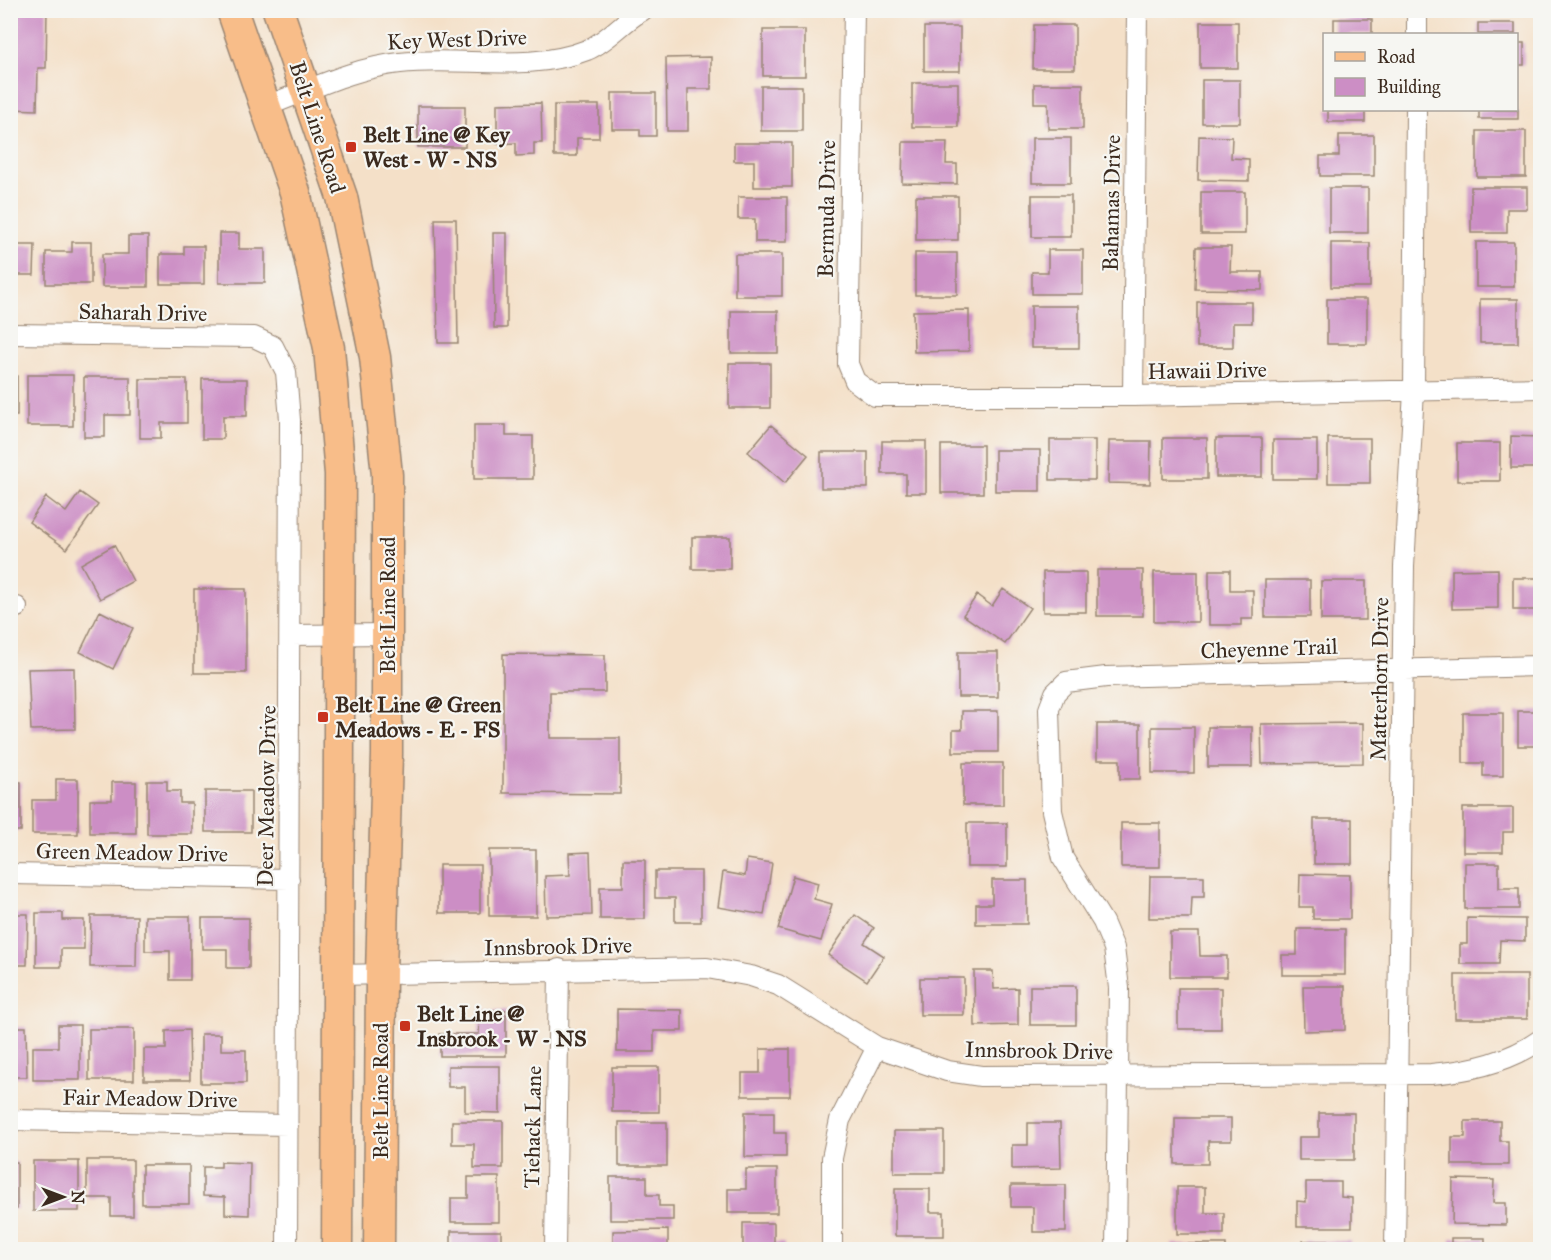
<svg xmlns="http://www.w3.org/2000/svg" width="1551" height="1260" font-family="'IM FELL Great Primer',serif">
<style>
.building{fill:#cc8ec5}
.lines{fill:none;stroke-linecap:round;stroke-linejoin:round}
.minor-casing{stroke:#988573;stroke-width:22}
.primary-casing{stroke:#988573;stroke-width:33}
.minor{stroke:#fff;stroke-width:20}
.primary{stroke:#f8bd89;stroke-width:30}
.poi-dot{fill:#c8321e;stroke:#f6f6f2;stroke-width:2}
.labels{text-anchor:middle;stroke-width:4.5;stroke-linejoin:round;paint-order:stroke}
.street-label{font-size:22px;fill:#3b2a1e;stroke:#f6f6f2}
.poi-label{font-size:22px;font-weight:bold;fill:#3b2a1e;stroke:#f6f6f2;text-anchor:start}
</style>
<rect width="100%" height="100%" fill="#f6f6f2"/>
<filter id="ink" filterUnits="userSpaceOnUse"><feTurbulence type="fractalNoise" baseFrequency=".0167" numOctaves="2"/><feDisplacementMap in="SourceGraphic" scale="12" xChannelSelector="R" yChannelSelector="G"/><feConvolveMatrix kernelMatrix="1 2 1 2 8 2 1 2 1" color-interpolation-filters="sRGB"/></filter>
<filter id="wash" filterUnits="userSpaceOnUse"><feTurbulence type="fractalNoise" baseFrequency=".008" numOctaves="4" result="noise"/><feDisplacementMap in="SourceGraphic" scale="24" xChannelSelector="R" yChannelSelector="G"/><feGaussianBlur stdDeviation="1.35" result="paint"/><feColorMatrix in="noise" values="0 0 0 0 0 0 0 0 0 0 0 0 0 0 0 0 0 1.4 0 .05"/><feComposite in="paint" operator="in"/></filter>
<g filter="url(#wash)">
<rect width="100%" height="100%" fill="#f4e0c8"/>
<g id="blocks">
<path class="building" d="M 10,10 L 47,10 L 46,68 L 38,68 L 37,110 L 10,109 Z
M 424,10 L 468,10 L 468,14 L 424,14 Z
M 479,10 L 524,10 L 524,13 L 479,13 Z
M 1334,19 L 1372,19 L 1372,34 L 1334,34 Z
M 1200,22 L 1238,22 L 1238,68 L 1200,68 Z
M 1478,23 L 1515,23 L 1515,34 L 1478,34 Z
M 1034,25 L 1075,25 L 1075,69 L 1033,69 Z
M 924,27 L 960,27 L 960,71 L 924,71 Z
M 763,30 L 805,30 L 805,76 L 763,76 Z
M 1516,43 L 1524,43 L 1524,65 L 1516,65 Z
M 711,57 L 711,89 L 688,89 L 688,131 L 667,131 L 666,58 Z
M 1202,80 L 1240,80 L 1240,123 L 1202,123 Z
M 912,83 L 958,83 L 958,127 L 912,127 Z
M 1034,84 L 1083,84 L 1083,129 L 1048,129 L 1048,103 L 1034,103 Z
M 761,86 L 802,86 L 802,131 L 761,131 Z
M 612,93 L 656,93 L 656,136 L 640,136 L 640,129 L 612,129 Z
M 541,103 L 542,143 L 534,143 L 534,155 L 516,156 L 516,143 L 497,144 L 497,104 Z
M 554,105 L 599,105 L 599,138 L 577,138 L 577,156 L 554,156 Z
M 418,106 L 465,106 L 465,147 L 418,147 Z
M 1328,110 L 1365,110 L 1365,122 L 1328,122 Z
M 1479,110 L 1518,110 L 1518,119 L 1479,119 Z
M 1477,131 L 1526,131 L 1526,177 L 1477,177 Z
M 1339,135 L 1374,135 L 1374,176 L 1320,176 L 1320,156 L 1339,156 Z
M 1199,136 L 1232,137 L 1231,158 L 1249,159 L 1249,181 L 1198,180 Z
M 1032,138 L 1071,138 L 1071,183 L 1032,183 Z
M 903,142 L 947,142 L 946,164 L 957,164 L 957,184 L 902,183 Z
M 734,143 L 792,143 L 792,187 L 754,187 L 754,161 L 734,161 Z
M 1471,187 L 1527,187 L 1527,209 L 1507,209 L 1507,233 L 1471,233 Z
M 1329,188 L 1368,188 L 1368,233 L 1329,233 Z
M 1201,192 L 1245,192 L 1245,234 L 1201,234 Z
M 1032,195 L 1071,195 L 1071,237 L 1032,237 Z
M 916,196 L 958,196 L 958,240 L 916,240 Z
M 738,197 L 787,197 L 787,242 L 755,242 L 755,219 L 738,219 Z
M 435,219 L 456,219 L 458,343 L 438,343 Z
M 219,233 L 239,233 L 239,249 L 265,249 L 265,283 L 219,283 Z
M 493,233 L 507,233 L 507,328 L 494,328 Z
M 128,236 L 148,236 L 148,287 L 102,287 L 102,254 L 128,254 Z
M 72,242 L 91,242 L 91,284 L 46,284 L 46,252 L 72,252 Z
M 1476,242 L 1514,242 L 1514,287 L 1476,287 Z
M 1331,243 L 1370,243 L 1370,287 L 1331,287 Z
M 10,245 L 35,245 L 34,275 L 10,275 Z
M 184,246 L 204,246 L 204,284 L 160,284 L 160,254 L 184,254 Z
M 1196,247 L 1231,247 L 1230,272 L 1262,272 L 1262,290 L 1195,289 Z
M 1048,250 L 1083,250 L 1083,294 L 1032,294 L 1032,272 L 1048,272 Z
M 915,253 L 957,253 L 957,295 L 915,295 Z
M 735,254 L 782,254 L 782,296 L 735,296 Z
M 1327,299 L 1367,299 L 1367,344 L 1327,344 Z
M 1480,299 L 1518,299 L 1518,343 L 1480,343 Z
M 1197,302 L 1252,302 L 1252,323 L 1233,323 L 1233,347 L 1197,347 Z
M 1031,306 L 1079,306 L 1079,348 L 1031,348 Z
M 969,310 L 969,351 L 914,352 L 913,311 Z
M 731,311 L 778,311 L 778,353 L 731,353 Z
M 729,363 L 770,363 L 770,408 L 729,408 Z
M 27,375 L 73,375 L 73,426 L 27,426 Z
M 10,376 L 17,376 L 17,416 L 10,416 Z
M 84,377 L 130,377 L 130,415 L 105,415 L 105,437 L 84,437 Z
M 140,379 L 187,379 L 187,423 L 161,423 L 161,438 L 140,438 Z
M 202,379 L 247,379 L 247,416 L 223,416 L 223,439 L 202,439 Z
M 474,425 L 506,425 L 506,436 L 533,436 L 533,479 L 474,479 Z
M 771,425 L 808,455 L 785,483 L 748,452 Z
M 1511,436 L 1540,437 L 1540,492 L 1536,492 L 1536,468 L 1511,468 Z
M 1163,438 L 1207,438 L 1207,479 L 1163,479 Z
M 1216,438 L 1262,438 L 1262,477 L 1216,477 Z
M 1328,438 L 1370,438 L 1370,483 L 1328,483 Z
M 1050,440 L 1095,440 L 1095,480 L 1050,480 Z
M 1273,440 L 1317,440 L 1317,479 L 1273,479 Z
M 882,441 L 926,441 L 926,493 L 906,493 L 906,474 L 882,474 Z
M 1109,441 L 1151,441 L 1150,484 L 1108,483 Z
M 1457,443 L 1500,443 L 1500,481 L 1457,481 Z
M 941,445 L 983,445 L 983,493 L 941,493 Z
M 995,450 L 1040,450 L 1040,491 L 995,491 Z
M 821,452 L 868,452 L 868,488 L 821,488 Z
M 80,492 L 98,505 L 67,549 L 29,522 L 46,497 L 66,512 Z
M 692,537 L 730,537 L 730,569 L 692,569 Z
M 114,545 L 133,581 L 100,599 L 81,564 Z
M 1498,569 L 1498,608 L 1452,609 L 1452,570 Z
M 1097,570 L 1143,570 L 1143,616 L 1097,616 Z
M 1209,570 L 1230,570 L 1230,590 L 1253,590 L 1253,619 L 1241,619 L 1241,625 L 1209,625 Z
M 1043,572 L 1086,572 L 1086,612 L 1043,612 Z
M 1154,572 L 1198,572 L 1198,622 L 1154,622 Z
M 1513,578 L 1540,578 L 1540,610 L 1513,610 Z
M 1265,580 L 1310,580 L 1310,617 L 1265,617 Z
M 1321,581 L 1366,581 L 1366,620 L 1321,620 Z
M 194,589 L 246,589 L 246,673 L 194,673 Z
M 1003,589 L 1030,608 L 1005,644 L 963,615 L 977,595 L 992,606 Z
M 100,611 L 133,628 L 113,669 L 80,652 Z
M 958,652 L 998,652 L 998,697 L 958,697 Z
M 503,654 L 605,655 L 605,692 L 550,692 L 550,738 L 620,738 L 620,794 L 503,793 Z
M 74,668 L 75,729 L 31,730 L 28,669 Z
M 962,711 L 998,711 L 998,752 L 953,752 L 953,730 L 962,730 Z
M 1518,711 L 1540,711 L 1540,746 L 1518,746 Z
M 1463,713 L 1503,713 L 1503,776 L 1483,776 L 1483,763 L 1463,763 Z
M 1363,723 L 1363,763 L 1262,764 L 1261,724 Z
M 1097,724 L 1140,724 L 1140,779 L 1120,779 L 1120,760 L 1097,760 Z
M 1152,727 L 1194,727 L 1194,773 L 1152,773 Z
M 1208,727 L 1252,727 L 1252,767 L 1208,767 Z
M 963,763 L 1003,763 L 1003,805 L 963,805 Z
M 56,779 L 78,779 L 78,834 L 32,834 L 32,800 L 56,800 Z
M 147,781 L 167,781 L 167,791 L 180,791 L 180,803 L 192,803 L 192,834 L 147,834 Z
M 10,782 L 21,782 L 21,831 L 10,831 Z
M 112,782 L 136,782 L 136,833 L 90,833 L 90,800 L 112,800 Z
M 205,791 L 251,791 L 251,832 L 205,832 Z
M 1463,808 L 1513,808 L 1513,832 L 1503,832 L 1503,852 L 1463,852 Z
M 1314,819 L 1352,819 L 1352,864 L 1314,864 Z
M 967,823 L 1007,823 L 1007,867 L 967,867 Z
M 1121,823 L 1160,823 L 1160,867 L 1121,867 Z
M 489,850 L 536,850 L 536,916 L 489,916 Z
M 590,852 L 592,915 L 546,916 L 545,876 L 570,875 L 569,853 Z
M 747,859 L 772,863 L 764,915 L 718,907 L 723,872 L 745,876 Z
M 623,860 L 645,860 L 645,919 L 600,919 L 600,887 L 623,887 Z
M 1465,863 L 1499,863 L 1499,888 L 1519,888 L 1519,909 L 1465,909 Z
M 439,865 L 480,865 L 480,913 L 439,913 Z
M 655,871 L 701,871 L 701,922 L 675,922 L 675,898 L 655,898 Z
M 1300,874 L 1350,875 L 1350,919 L 1313,919 L 1313,907 L 1299,907 Z
M 793,876 L 818,883 L 814,899 L 832,904 L 821,941 L 778,929 Z
M 1150,876 L 1204,876 L 1204,897 L 1192,897 L 1191,918 L 1149,918 Z
M 992,880 L 1027,880 L 1027,924 L 976,924 L 976,904 L 992,904 Z
M 36,913 L 63,913 L 63,920 L 84,920 L 84,949 L 61,949 L 61,967 L 36,967 Z
M 10,914 L 28,914 L 27,965 L 10,965 Z
M 855,915 L 874,928 L 864,943 L 884,956 L 867,981 L 828,955 Z
M 91,916 L 137,916 L 136,967 L 90,967 Z
M 145,916 L 190,916 L 190,980 L 170,980 L 170,951 L 145,951 Z
M 202,918 L 249,918 L 249,968 L 227,968 L 227,949 L 202,949 Z
M 1467,918 L 1525,919 L 1525,941 L 1500,940 L 1499,964 L 1460,964 L 1460,944 L 1467,944 Z
M 1297,929 L 1345,929 L 1345,975 L 1282,975 L 1282,955 L 1297,955 Z
M 1170,932 L 1199,932 L 1200,956 L 1227,956 L 1227,977 L 1170,977 Z
M 974,971 L 993,971 L 994,989 L 1018,988 L 1018,1025 L 975,1026 Z
M 1455,975 L 1527,975 L 1527,1019 L 1455,1019 Z
M 920,978 L 964,978 L 964,1015 L 920,1015 Z
M 1030,986 L 1076,986 L 1076,1025 L 1030,1025 Z
M 1303,986 L 1345,986 L 1345,1030 L 1304,1031 Z
M 1178,988 L 1221,988 L 1221,1029 L 1178,1029 Z
M 617,1009 L 682,1010 L 682,1031 L 654,1031 L 654,1052 L 617,1052 Z
M 480,1010 L 506,1010 L 506,1056 L 440,1056 L 440,1034 L 479,1034 Z
M 58,1025 L 80,1025 L 80,1080 L 33,1080 L 33,1047 L 58,1047 Z
M 10,1027 L 26,1027 L 27,1077 L 10,1077 Z
M 89,1029 L 134,1029 L 134,1080 L 89,1080 Z
M 189,1030 L 190,1080 L 144,1080 L 144,1049 L 166,1049 L 166,1031 Z
M 201,1034 L 221,1034 L 221,1050 L 246,1050 L 246,1083 L 201,1083 Z
M 760,1049 L 790,1049 L 790,1096 L 742,1096 L 742,1073 L 760,1073 Z
M 448,1066 L 500,1066 L 500,1113 L 465,1112 L 465,1087 L 448,1087 Z
M 612,1067 L 659,1067 L 659,1112 L 612,1112 Z
M 745,1112 L 774,1112 L 774,1133 L 786,1133 L 786,1157 L 745,1157 Z
M 1319,1113 L 1354,1113 L 1354,1160 L 1299,1160 L 1299,1137 L 1319,1137 Z
M 1175,1118 L 1231,1118 L 1231,1141 L 1208,1141 L 1208,1164 L 1175,1164 Z
M 452,1121 L 503,1121 L 503,1168 L 474,1168 L 474,1144 L 452,1144 Z
M 1465,1121 L 1500,1121 L 1500,1141 L 1508,1141 L 1508,1165 L 1452,1165 L 1452,1137 L 1465,1137 Z
M 619,1122 L 667,1122 L 667,1166 L 619,1166 Z
M 1028,1123 L 1060,1123 L 1061,1168 L 1012,1169 L 1012,1145 L 1028,1145 Z
M 894,1131 L 944,1131 L 944,1173 L 894,1173 Z
M 87,1160 L 133,1160 L 133,1216 L 111,1216 L 111,1198 L 87,1198 Z
M 33,1161 L 79,1161 L 79,1211 L 33,1211 Z
M 10,1162 L 17,1162 L 17,1209 L 10,1209 Z
M 221,1162 L 250,1163 L 249,1215 L 225,1214 L 225,1197 L 203,1196 L 203,1167 L 221,1167 Z
M 142,1165 L 189,1165 L 189,1204 L 142,1204 Z
M 746,1169 L 777,1169 L 777,1213 L 728,1213 L 728,1189 L 746,1189 Z
M 468,1177 L 499,1177 L 499,1222 L 451,1222 L 451,1198 L 468,1198 Z
M 610,1177 L 647,1177 L 647,1195 L 659,1195 L 659,1206 L 673,1206 L 673,1220 L 610,1220 Z
M 1453,1179 L 1494,1180 L 1493,1203 L 1506,1203 L 1506,1225 L 1452,1224 Z
M 1306,1182 L 1341,1182 L 1341,1197 L 1352,1198 L 1352,1227 L 1297,1227 L 1297,1201 L 1306,1202 Z
M 1011,1185 L 1066,1185 L 1066,1232 L 1033,1232 L 1033,1207 L 1011,1207 Z
M 1177,1187 L 1205,1187 L 1205,1213 L 1224,1213 L 1224,1234 L 1177,1234 Z
M 895,1189 L 930,1189 L 930,1212 L 944,1212 L 944,1236 L 895,1236 Z
M 743,1223 L 774,1223 L 774,1243 L 784,1243 L 784,1250 L 743,1250 Z
M 668,1230 L 668,1250 L 613,1250 L 613,1231 Z
M 451,1231 L 501,1231 L 501,1250 L 451,1250 Z
M 1451,1238 L 1485,1238 L 1485,1250 L 1451,1250 Z
M 1303,1241 L 1350,1241 L 1350,1250 L 1303,1250 Z
M 1172,1244 L 1226,1244 L 1226,1250 L 1172,1250 Z
M 1032,1246 L 1061,1246 L 1061,1250 L 1032,1250 Z
M 902,1247 L 931,1247 L 931,1250 L 902,1250 Z"/>
</g>
</g>
<g filter="url(#ink)">
<use href="#blocks" fill-opacity="0" stroke="#988573" stroke-width="1.5"/>
<g class="lines">
<g class="minor-casing">
<path id="minor" d="M 854,10 L 848,364 L 855,381 L 875,396 L 1133,396 L 1540,388
M 1417,34 L 1417,10
M 266,106 C 310,90 353,68 400,63 C 461,56 529,73 587,50 C 608,41 623,21 643,10
M 10,334 L 254,337 L 273,346 L 286,372 L 290,420 L 287,1250
M 1133,396 L 1137,10
M 10,607 L 17,607
M 291,635 L 387,634
M 10,874 L 289,879
M 337,975 L 707,968 L 751,976 L 778,985 L 877,1047 L 947,1071 L 981,1076 L 1431,1074 C 1469,1071 1509,1062 1540,1040
M 10,1120 L 288,1125
M 555,1250 L 559,969
M 832,1250 L 832,1158 L 840,1120 L 877,1047
M 1116,1250 L 1119,988 L 1114,948 L 1103,922 L 1063,858 L 1052,811 L 1049,709 L 1055,693 L 1066,682 L 1106,677 L 1540,666
M 1395,1250 L 1404,567 L 1414,391 L 1416,110"/>
</g>
<g class="primary-casing">
<path id="primary" d="M 232,10 L 295,192 L 329,348 L 340,474 L 337,1250
M 278,10 L 342,197 L 375,357 L 387,475 L 387,754 L 381,974 L 379,1250"/>
</g>
<use href="#minor" class="minor"/>
<use href="#primary" class="primary"/>
</g>
</g>
<g class="poi-dot">
<rect x="345" y="141" width="12" height="12" rx="3"/>
<rect x="317" y="711" width="12" height="12" rx="3"/>
<rect x="399" y="1020" width="12" height="12" rx="3"/>
</g>
<g class="labels">
<g class="street-label">
<text transform="translate(457 39) rotate(-2)" y="8">Key West Drive</text>
<text transform="translate(318 127) rotate(72)" y="8">Belt Line Road</text>
<text transform="translate(1111 203) rotate(-89)" y="8">Bahamas Drive</text>
<text transform="translate(826 209) rotate(-89)" y="8">Bermuda Drive</text>
<text transform="translate(143 312) rotate(1)" y="8">Saharah Drive</text>
<text transform="translate(1207 370) rotate(-1)" y="8">Hawaii Drive</text>
<text transform="translate(387 605) rotate(-90)" y="8">Belt Line Road</text>
<text transform="translate(1269 648) rotate(-2)" y="8">Cheyenne Trail</text>
<text transform="translate(1379 679) rotate(-89)" y="8">Matterhorn Drive</text>
<text transform="translate(266 796) rotate(-89)" y="8">Deer Meadow Drive</text>
<text transform="translate(132 852) rotate(1)" y="8">Green Meadow Drive</text>
<text transform="translate(558 946) rotate(-1)" y="8">Innsbrook Drive</text>
<text transform="translate(1039 1050) rotate(1)" y="8">Innsbrook Drive</text>
<text transform="translate(380 1091) rotate(-90)" y="8">Belt Line Road</text>
<text transform="translate(150 1098) rotate(1)" y="8">Fair Meadow Drive</text>
<text transform="translate(532 1127) rotate(-89)" y="8">Tiehack Lane</text>
</g>
<g class="poi-label">
<text x="363" y="142">Belt Line @ Key<tspan x="363" dy="25">West - W - NS</tspan></text>
<text x="335" y="712">Belt Line @ Green<tspan x="335" dy="25">Meadows - E - FS</tspan></text>
<text x="417" y="1021">Belt Line @<tspan x="417" dy="25">Insbrook - W - NS</tspan></text>
</g>
</g>
<rect width="1551" height="1260" fill="none" stroke="#f6f6f2" stroke-width="36"/>
<rect x="1323" y="33" width="195" height="78" fill="#f6f6f2" stroke="#aba49d" stroke-width="1.5"/>
<rect x="1335" y="52" width="30" height="9" fill="#f8bd89" stroke="#aba49d" stroke-width="1.5"/>
<text x="1377" y="63" font-size="18" fill="#3b2a1e">Road</text>
<rect x="1335" y="78" width="30" height="18" fill="#cc8ec5" stroke="#aba49d" stroke-width="1.5"/>
<text x="1377" y="93" font-size="18" fill="#3b2a1e">Building</text>
<g transform="translate(63 1197) rotate(90)" stroke="#f6f6f2" stroke-width="4.5" paint-order="stroke">
<path d="M0-4.5L10 22L0 15L-10 22Z" fill="#3b2a1e"/>
<text y="-9" font-size="16" font-weight="bold" text-anchor="middle" fill="#3b2a1e">N</text>
</g>
</svg>
